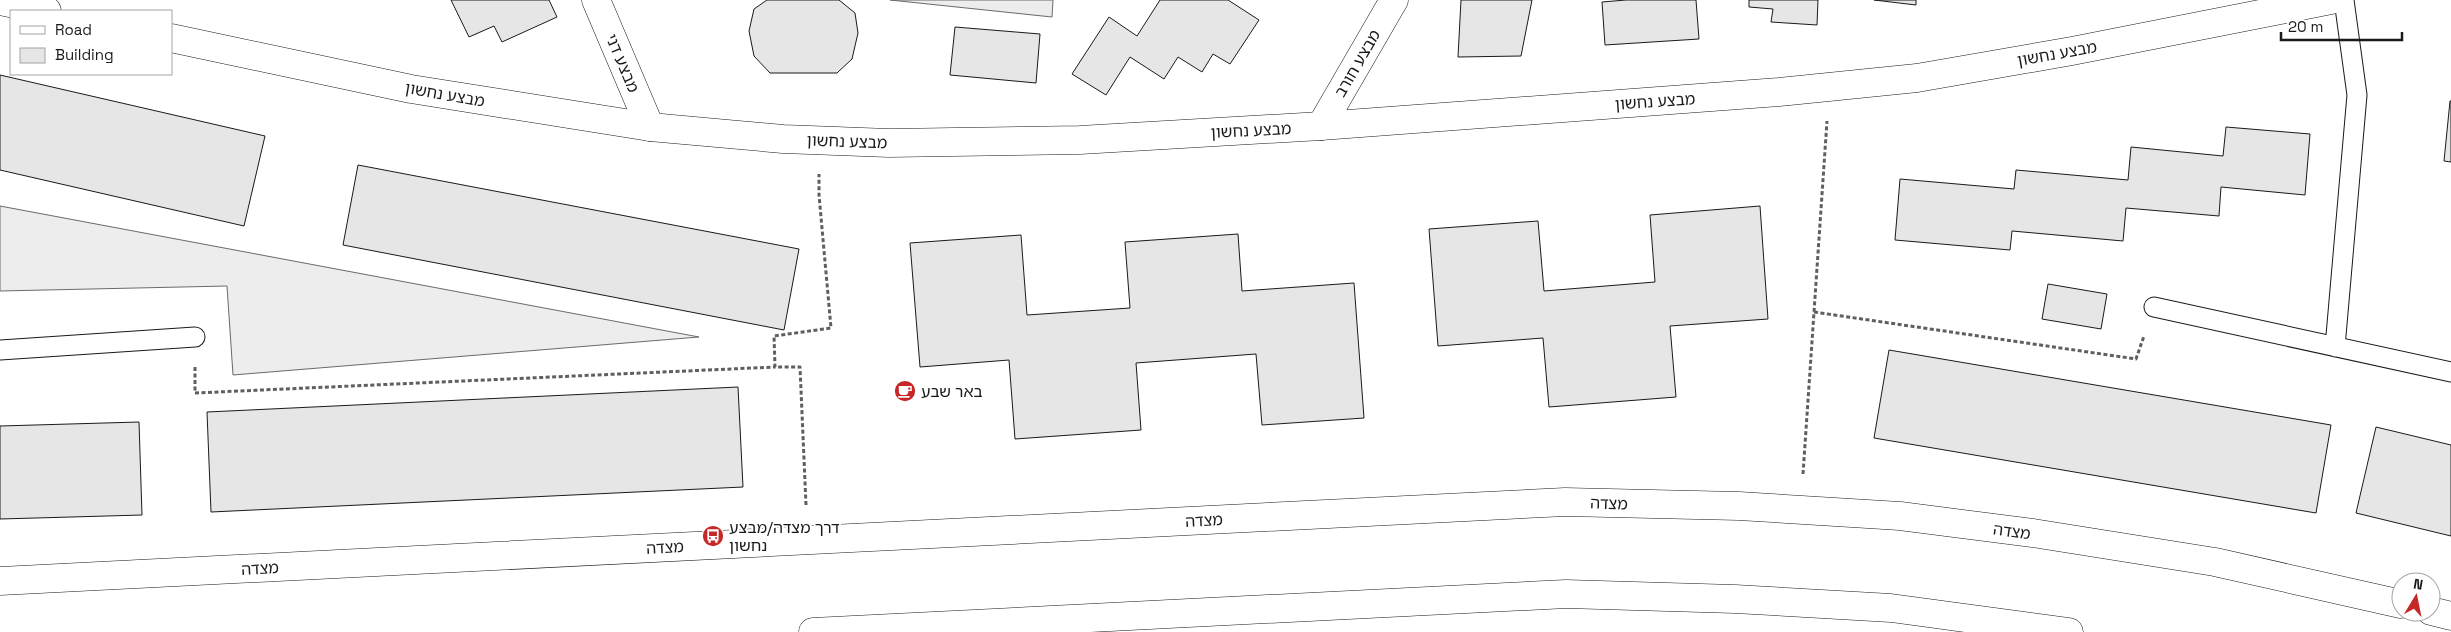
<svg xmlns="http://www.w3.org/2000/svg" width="2451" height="632" font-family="'Space Grotesk','Noto Sans Hebrew',sans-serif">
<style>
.built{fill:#ededed;stroke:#6a6a6a}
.building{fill:#e6e6e6;stroke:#1a1a1a}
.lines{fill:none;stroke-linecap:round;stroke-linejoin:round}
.lane-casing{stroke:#1a1a1a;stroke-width:21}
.street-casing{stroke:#1a1a1a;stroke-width:29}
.secondary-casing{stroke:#1a1a1a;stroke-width:29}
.path{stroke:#5f5f5f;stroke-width:3;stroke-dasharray:4 2.5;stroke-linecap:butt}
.lane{stroke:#fff;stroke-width:19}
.street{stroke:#fff;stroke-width:28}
.secondary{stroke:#fff;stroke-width:28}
.labels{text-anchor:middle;stroke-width:4;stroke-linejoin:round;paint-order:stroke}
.street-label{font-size:16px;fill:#1a1a1a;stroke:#fff}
.poi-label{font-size:16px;fill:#1a1a1a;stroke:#fff;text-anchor:start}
</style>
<rect width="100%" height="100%" fill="#fff"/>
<path class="built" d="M 890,0 L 1053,0 L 1052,17 Z
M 0,206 L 699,337 L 233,375 L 227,286 L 0,291 Z"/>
<path class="building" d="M 451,0 L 549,0 L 557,17 L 502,42 L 494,26 L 469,37 Z
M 767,0 L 839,0 L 855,13 L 858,33 L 852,59 L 837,73 L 770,73 L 754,56 L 749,31 L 754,9 Z
M 1160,0 L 1228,0 L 1259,20 L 1230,64 L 1213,54 L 1202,72 L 1178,57 L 1164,79 L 1130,57 L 1106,95 L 1072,74 L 1109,17 L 1137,36 Z
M 1461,0 L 1532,0 L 1521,56 L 1458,57 Z
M 1696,0 L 1699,39 L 1605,45 L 1602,2 L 1626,0 Z
M 1749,0 L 1818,0 L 1817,25 L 1771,22 L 1773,9 L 1749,7 Z
M 1874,0 L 1916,0 L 1916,5 Z
M 955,27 L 1040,34 L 1036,83 L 950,75 Z
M 0,75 L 265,136 L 244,226 L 0,170 Z
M 2450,101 L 2451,101 L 2451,162 L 2444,161 Z
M 2226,127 L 2310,134 L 2305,195 L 2221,187 L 2219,216 L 2126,208 L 2123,241 L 2012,231 L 2010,250 L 1895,240 L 1900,179 L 2014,189 L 2016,170 L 2128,180 L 2131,147 L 2223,156 Z
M 358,165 L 799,249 L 784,330 L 343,245 Z
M 1760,206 L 1768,319 L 1670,326 L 1676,397 L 1549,407 L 1543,338 L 1438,346 L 1429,229 L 1538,221 L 1544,291 L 1655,282 L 1650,215 Z
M 1238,234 L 1242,291 L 1354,283 L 1364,418 L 1262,425 L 1256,354 L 1136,363 L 1141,430 L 1015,439 L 1009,360 L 920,367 L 910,243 L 1021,235 L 1027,315 L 1130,308 L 1125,242 Z
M 2048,284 L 2107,294 L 2101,329 L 2042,319 Z
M 1889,350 L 2331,425 L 2316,513 L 1874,438 Z
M 738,387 L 743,487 L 211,512 L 207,412 Z
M 139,422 L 142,515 L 0,519 L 0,426 Z
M 2376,427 L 2451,445 L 2451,536 L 2356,513 Z"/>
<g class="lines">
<g class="lane-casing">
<path id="lane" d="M 2154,307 L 2451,372
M 2335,347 L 2357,95 L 2344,0
M 0,350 L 195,337"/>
</g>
<g class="street-casing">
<path id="street" d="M 596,0 L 650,127
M 1321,126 L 1394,0"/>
</g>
<g class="secondary-casing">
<path id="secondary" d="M 0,1 L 47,11
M 171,38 L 411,89 L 650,127 L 783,139 L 889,143 L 1080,140 L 1321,126 L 1779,92 L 1917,78 L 2072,51 L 2331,0
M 0,581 L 1565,502 L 1739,506 L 1900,516 L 2033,533 L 2215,562 L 2401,604
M 2431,611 L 2451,616
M 813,632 L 1566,594 L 1735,599 L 1891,608 L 2069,632"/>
</g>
<path class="path" d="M 1814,312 L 2136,359 L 2144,336
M 195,367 L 195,393 L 775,367
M 1803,474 L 1827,121
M 806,505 L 800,367 L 775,367 L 774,336 L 831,328 L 819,195 L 819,174"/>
<use href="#lane" class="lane"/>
<use href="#street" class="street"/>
<use href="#secondary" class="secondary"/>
</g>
<defs>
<g id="cafe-disc" transform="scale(1.125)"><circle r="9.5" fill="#c62828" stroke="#fff"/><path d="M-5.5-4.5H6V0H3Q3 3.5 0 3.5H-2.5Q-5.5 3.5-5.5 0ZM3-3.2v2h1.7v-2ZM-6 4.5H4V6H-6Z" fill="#fff"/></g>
<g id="bus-disc" transform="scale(1.125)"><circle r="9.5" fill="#c62828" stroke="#fff"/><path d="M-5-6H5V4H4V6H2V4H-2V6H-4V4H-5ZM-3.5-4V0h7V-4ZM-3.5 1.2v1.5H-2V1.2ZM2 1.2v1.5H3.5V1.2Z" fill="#fff"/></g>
</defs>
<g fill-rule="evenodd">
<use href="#cafe-disc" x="905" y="391"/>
<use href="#bus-disc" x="713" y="536"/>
</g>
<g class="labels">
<g class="street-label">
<text transform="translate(2057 53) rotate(-10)" y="6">מבצע נחשון</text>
<text transform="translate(623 63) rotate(67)" y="6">מבצע דני</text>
<text transform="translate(1357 63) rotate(-60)" y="6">מבצע חורב</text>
<text transform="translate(445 94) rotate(10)" y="6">מבצע נחשון</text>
<text transform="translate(1655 101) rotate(-4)" y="6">מבצע נחשון</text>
<text transform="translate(1251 130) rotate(-3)" y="6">מבצע נחשון</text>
<text transform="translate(847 141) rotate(2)" y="6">מבצע נחשון</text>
<text transform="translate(1609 503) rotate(2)" y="6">מצדה</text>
<text transform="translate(1204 520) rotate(-3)" y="6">מצדה</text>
<text transform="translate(2012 531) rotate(8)" y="6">מצדה</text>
<text transform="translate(665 547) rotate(-3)" y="6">מצדה</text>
<text transform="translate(260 568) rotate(-3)" y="6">מצדה</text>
</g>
<g class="poi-label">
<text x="921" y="397">באר שבע</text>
<text x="729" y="533">דרך מצדה/מבצע<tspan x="729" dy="18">נחשון</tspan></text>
</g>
</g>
<rect x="10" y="10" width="162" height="65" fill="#ffffff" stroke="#a3a3a3"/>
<rect x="20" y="26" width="25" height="8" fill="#ffffff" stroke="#a3a3a3"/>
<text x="55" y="35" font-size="15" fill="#1a1a1a">Road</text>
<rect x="20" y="48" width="25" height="15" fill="#e6e6e6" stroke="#a3a3a3"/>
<text x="55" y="60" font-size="15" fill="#1a1a1a">Building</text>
<g transform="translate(2416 597) rotate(10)"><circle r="24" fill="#ffffff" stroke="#a3a3a3"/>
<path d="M0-4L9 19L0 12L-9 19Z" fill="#c62828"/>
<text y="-8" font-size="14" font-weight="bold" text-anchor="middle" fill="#1a1a1a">N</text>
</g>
<path d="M2281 32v8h121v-8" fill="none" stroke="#1a1a1a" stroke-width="2.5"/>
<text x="2288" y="32" font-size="15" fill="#1a1a1a" stroke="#ffffff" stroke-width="4" paint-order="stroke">20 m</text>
</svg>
